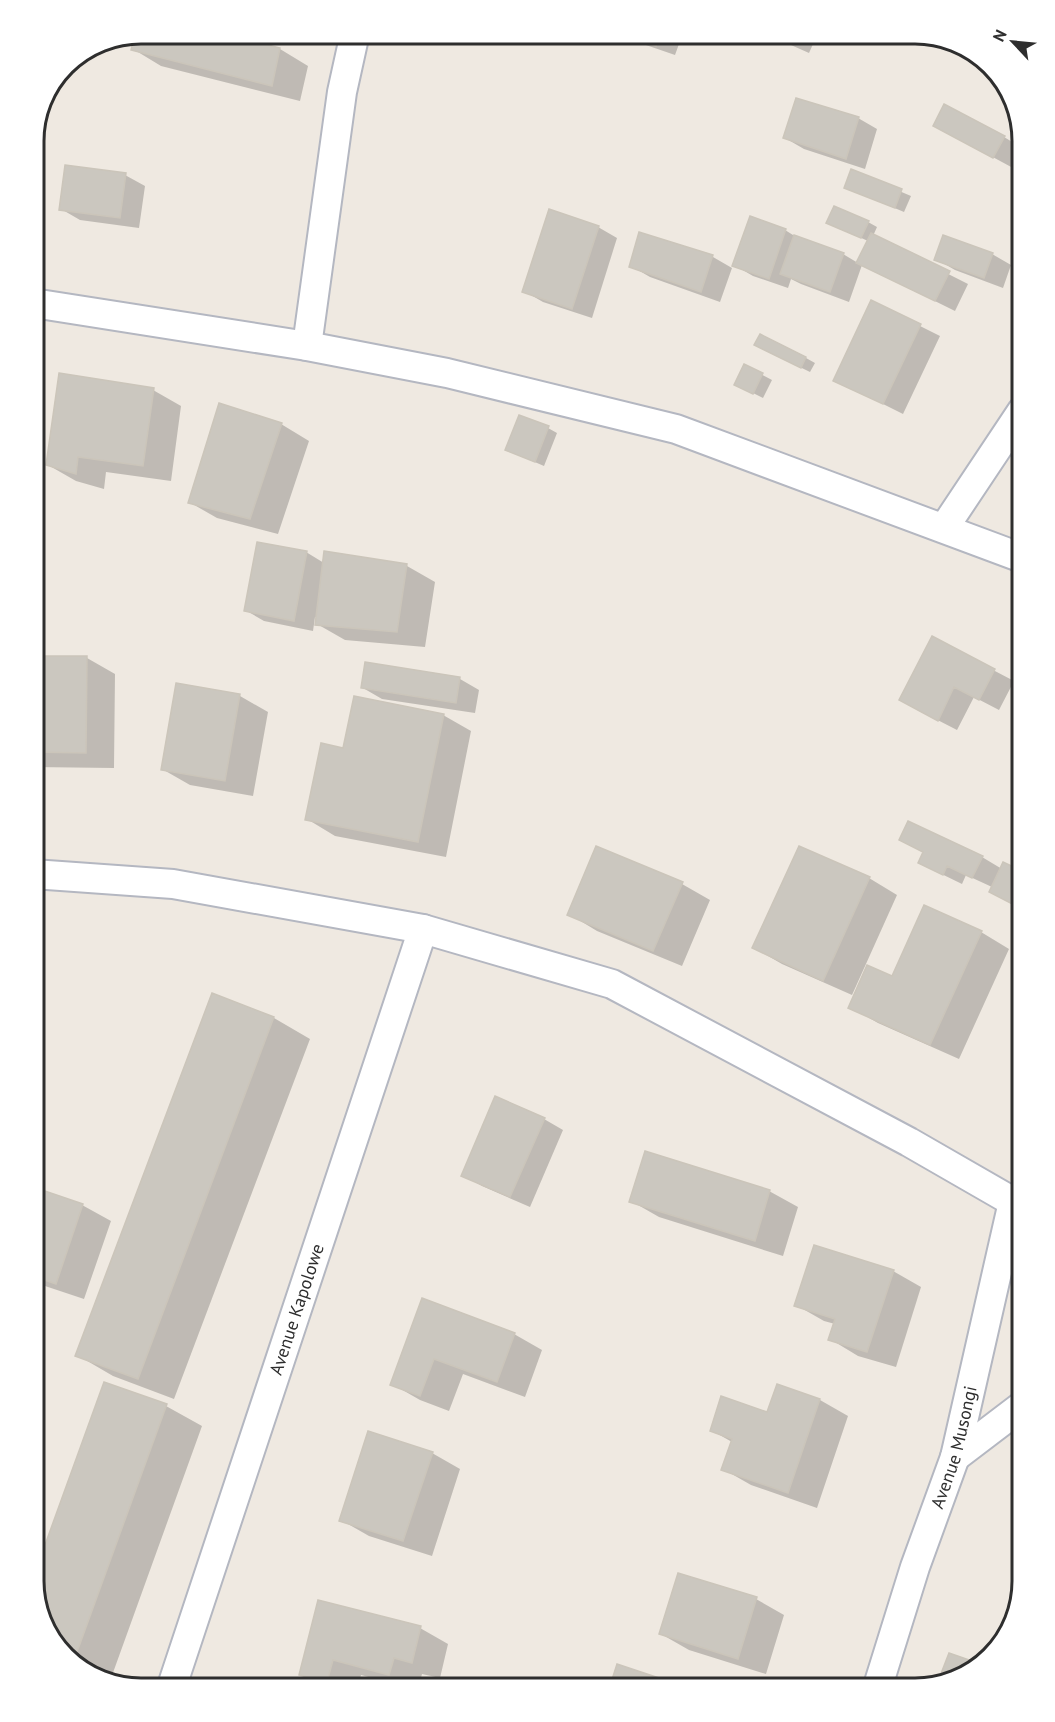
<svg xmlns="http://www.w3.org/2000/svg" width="1055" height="1722" font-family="'PT Sans',sans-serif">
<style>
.shadow{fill:#0003}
.building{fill:#cbc7bf;stroke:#cbc5ba;stroke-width:1.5}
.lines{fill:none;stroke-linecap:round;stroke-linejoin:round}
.minor-casing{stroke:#b4b7c1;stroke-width:32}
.minor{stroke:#fff;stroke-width:28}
.labels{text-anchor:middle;stroke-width:4.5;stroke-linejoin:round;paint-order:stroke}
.street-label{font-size:18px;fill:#2e2e2e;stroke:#fff}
.rim{fill:none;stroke:#2e2e2e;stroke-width:3}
</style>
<rect width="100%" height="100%" fill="#efe9e1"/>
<path class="shadow" d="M 140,33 L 216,33 L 280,49 L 308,66 L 300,101 L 161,66 L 133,49 Z
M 611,33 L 683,33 L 675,55 Z
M 764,33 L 818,33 L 809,53 Z
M 858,118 L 877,129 L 865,169 L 804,149 L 785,138 Z
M 954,136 L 1004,137 L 1022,148 L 1022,150 L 1013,168 Z
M 852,171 L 911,196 L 904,212 L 845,187 Z
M 125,175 L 145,186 L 139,228 L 80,220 L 61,209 Z
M 868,222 L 877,227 L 873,236 L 968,284 L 955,311 L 862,265 L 849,302 L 801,284 L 791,279 L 788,288 L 753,276 L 734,265 L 785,230 L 801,240 L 843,254 L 858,263 L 868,241 L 828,223 Z
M 598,227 L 617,238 L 592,318 L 543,302 L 524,291 Z
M 640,234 L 713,257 L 732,268 L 720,302 L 650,277 L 631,266 Z
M 992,254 L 1011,265 L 1003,288 L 955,270 L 936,259 Z
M 872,302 L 940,336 L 903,414 L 835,380 Z
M 765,350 L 806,358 L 815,363 L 810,372 Z
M 745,366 L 772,380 L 763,398 L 745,389 Z
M 153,390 L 181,406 L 171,481 L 106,472 L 104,489 L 76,481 L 48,465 Z
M 281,424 L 309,441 L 278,534 L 217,518 L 189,502 Z
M 548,428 L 557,433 L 544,466 L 507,450 Z
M 306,552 L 324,563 L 325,553 L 407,566 L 435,582 L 425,647 L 345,640 L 317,624 L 317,618 L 315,617 L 313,631 L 264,621 L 245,610 Z
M 932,638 L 1014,681 L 999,710 L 974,697 L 957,730 L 920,711 Z
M 33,657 L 87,658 L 115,674 L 114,768 L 33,767 Z
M 460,679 L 479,690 L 475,713 L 382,699 L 363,688 Z
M 240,696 L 268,712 L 253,796 L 190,785 L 162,769 Z
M 443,715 L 471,731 L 446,857 L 335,836 L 307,819 L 344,750 Z
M 901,840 L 982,857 L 1002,869 L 992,887 L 966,875 L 962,884 L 919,863 L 924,853 Z
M 869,878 L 897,895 L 852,995 L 782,964 L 754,948 Z
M 682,884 L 710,900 L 682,966 L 597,931 L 569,914 Z
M 925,907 L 981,932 L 1009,949 L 959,1059 L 878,1023 L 850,1007 L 893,978 Z
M 213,995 L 274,1018 L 310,1039 L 174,1399 L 113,1376 L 77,1355 Z
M 544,1119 L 563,1130 L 530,1207 L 482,1186 L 463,1175 Z
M 33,1189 L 82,1205 L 111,1221 L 84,1299 L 33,1282 Z
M 769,1191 L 798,1207 L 783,1256 L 659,1217 L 631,1201 Z
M 893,1271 L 921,1287 L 896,1367 L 858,1356 L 830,1339 L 835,1324 L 824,1321 L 796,1305 Z
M 423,1300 L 514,1334 L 542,1350 L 525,1397 L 463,1374 L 449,1411 L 420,1400 L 392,1384 Z
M 105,1384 L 166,1406 L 202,1426 L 110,1681 L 81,1671 L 44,1629 L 33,1582 Z
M 778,1386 L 820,1400 L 848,1416 L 817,1508 L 751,1485 L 723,1469 L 732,1442 L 711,1430 L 768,1414 Z
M 432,1453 L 460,1469 L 432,1556 L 369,1536 L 341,1520 Z
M 756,1599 L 784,1615 L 766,1674 L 689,1650 L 661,1634 Z
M 319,1602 L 420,1628 L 448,1644 L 440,1678 L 422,1674 L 418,1689 L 413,1689 L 361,1675 L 357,1689 L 325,1689 L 301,1675 Z"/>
<path class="building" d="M 140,33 L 222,33 L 280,48 L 272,86 L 131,50 L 135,34 Z
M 620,33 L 660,33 L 656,46 Z
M 769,33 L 783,33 L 781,38 Z
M 796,98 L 859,117 L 846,159 L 783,138 Z
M 944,104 L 1005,136 L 993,158 L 933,126 Z
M 65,165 L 126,173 L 120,218 L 59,210 Z
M 851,169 L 902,189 L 895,208 L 844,188 Z
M 834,206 L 869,221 L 861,238 L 826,223 Z
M 549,209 L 599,226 L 572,309 L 522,292 Z
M 750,216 L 786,229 L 769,279 L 732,266 Z
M 639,232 L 713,255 L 701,292 L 629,267 Z
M 871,233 L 950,271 L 935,301 L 856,263 Z
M 794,235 L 844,253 L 830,292 L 780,274 Z
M 943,235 L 993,253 L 984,278 L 934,260 Z
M 871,300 L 921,324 L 883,404 L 833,381 Z
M 760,334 L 806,357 L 801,368 L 754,345 Z
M 744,364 L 763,373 L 753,394 L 734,385 Z
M 59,373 L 154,388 L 143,466 L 78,457 L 76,474 L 46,465 Z
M 219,403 L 282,423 L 250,519 L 188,503 Z
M 519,415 L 549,426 L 535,462 L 505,450 Z
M 257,542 L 307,551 L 294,621 L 244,611 Z
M 324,551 L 407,564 L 397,632 L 315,625 Z
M 932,636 L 995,669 L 979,700 L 954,687 L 938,721 L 899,700 Z
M 33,656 L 87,656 L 86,753 L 33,752 Z
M 365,662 L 460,677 L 456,703 L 361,688 Z
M 176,683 L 240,694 L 225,781 L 161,770 Z
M 354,696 L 444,714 L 418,842 L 305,820 L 321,743 L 343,748 Z
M 908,821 L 983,856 L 972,878 L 947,866 L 943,875 L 918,863 L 923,852 L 899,840 Z
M 596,846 L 683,882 L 653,951 L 567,915 Z
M 799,846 L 870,877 L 823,981 L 752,948 Z
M 1003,862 L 1022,871 L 1022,909 L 989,892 Z
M 924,905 L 982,931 L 930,1045 L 848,1008 L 867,965 L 892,976 Z
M 212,993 L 274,1017 L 138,1379 L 75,1356 Z
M 495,1096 L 545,1118 L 510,1197 L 461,1176 Z
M 645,1151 L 770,1190 L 755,1241 L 629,1202 Z
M 33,1187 L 83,1204 L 56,1284 L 33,1276 Z
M 814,1245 L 894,1270 L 867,1352 L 828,1340 L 835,1319 L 794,1306 Z
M 422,1298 L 515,1333 L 497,1382 L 434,1359 L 420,1396 L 390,1385 Z
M 104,1382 L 167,1404 L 73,1663 L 44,1629 L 33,1578 Z
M 777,1384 L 820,1399 L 788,1493 L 721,1470 L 732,1439 L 710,1431 L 721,1396 L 767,1412 Z
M 368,1431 L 433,1452 L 403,1541 L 339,1521 Z
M 678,1573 L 757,1597 L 738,1659 L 659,1634 Z
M 318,1600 L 421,1626 L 412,1663 L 394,1658 L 389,1675 L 333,1660 L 327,1682 L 299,1675 Z
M 949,1653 L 978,1663 L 962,1678 L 937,1684 Z
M 617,1664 L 692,1689 L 609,1689 Z"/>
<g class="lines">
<g class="minor-casing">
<g id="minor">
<path d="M 33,303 L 307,346 L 447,373 L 676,429 L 1022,558"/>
<path d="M 307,346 L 342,92 L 355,33"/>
<path d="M 944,528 L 1022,411"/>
<path d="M 33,874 L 173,884 L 423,929 L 612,984 L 909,1142 L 1022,1207"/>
<path d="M 955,1457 L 1022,1406"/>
<path id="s1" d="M 171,1689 L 423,929"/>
<path id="s2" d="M 877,1689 L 915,1567 L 955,1457 L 1013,1202"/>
</g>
</g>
<use href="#minor" class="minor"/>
</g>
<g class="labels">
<g class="street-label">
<text dy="6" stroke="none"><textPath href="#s1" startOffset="400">Avenue Kapolowe</textPath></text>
<text dy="6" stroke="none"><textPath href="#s2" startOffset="254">Avenue Musongi</textPath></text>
</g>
</g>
<path d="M0 0H1055V1722H0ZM141 44H915A97 97 0 0 1 1012 141V1581A97 97 0 0 1 915 1678H141A97 97 0 0 1 44 1581V141A97 97 0 0 1 141 44Z" fill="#fff" fill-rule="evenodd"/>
<path class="rim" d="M141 44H915A97 97 0 0 1 1012 141V1581A97 97 0 0 1 915 1678H141A97 97 0 0 1 44 1581V141A97 97 0 0 1 141 44Z"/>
<g transform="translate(1013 42) rotate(296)" stroke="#ffffff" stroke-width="4.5" paint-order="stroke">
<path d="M0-4.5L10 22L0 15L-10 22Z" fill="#2e2e2e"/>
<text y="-9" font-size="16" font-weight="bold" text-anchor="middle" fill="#2e2e2e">N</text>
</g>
</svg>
